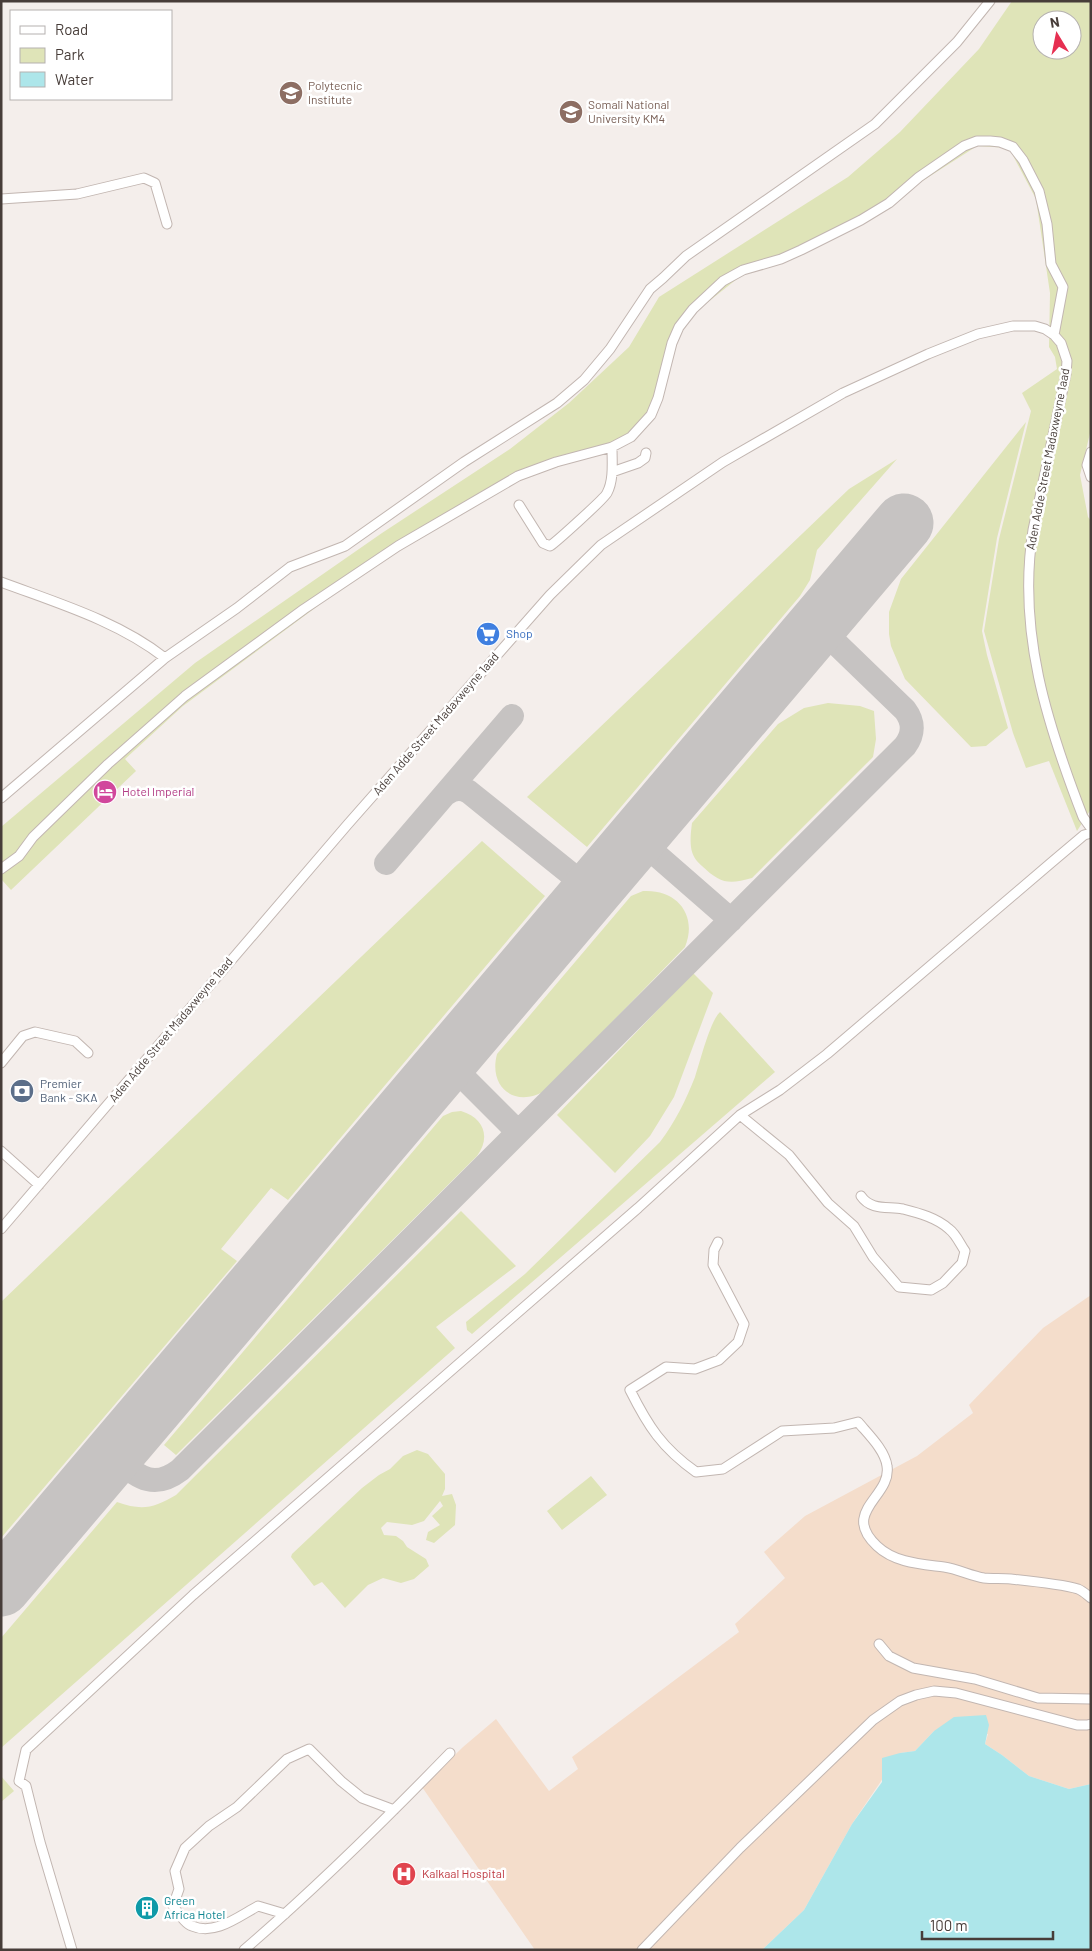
<svg xmlns="http://www.w3.org/2000/svg" width="1092" height="1951" font-family="Barlow,sans-serif">
<style>
.green{fill:#dfe4b8;fill-rule:evenodd}
.sand{fill:#f4ddcb}
.water{fill:#ade6ea}
.lines{fill:none;stroke-linecap:round;stroke-linejoin:round}
.taxiway{stroke:#c6c3c2;stroke-width:24}
.runway{stroke:#c6c3c2;stroke-width:59}
.street-casing{stroke:#c2b6b1;stroke-width:11}
.street{stroke:#fff;stroke-width:9}
.labels{text-anchor:middle;stroke-width:5;stroke-linejoin:round;paint-order:stroke}
.education-label{font-size:12px;fill:#785e54;stroke:#fff;text-anchor:start}
.street-label{font-size:12px;fill:#473d39;stroke:#fff}
.shop-label{font-size:12px;fill:#366cbe;stroke:#fff;text-anchor:start}
.hotel-label{font-size:12px;fill:#b23c85;stroke:#fff;text-anchor:start}
.service-label{font-size:12px;fill:#4e5e75;stroke:#fff;text-anchor:start}
.health-label{font-size:12px;fill:#be3a42;stroke:#fff;text-anchor:start}
.culture-label{font-size:12px;fill:#0d838f;stroke:#fff;text-anchor:start}
</style>
<rect width="100%" height="100%" fill="#f4eeeb"/>
<path class="green" d="M 1012,1 L 1091,1 L 1091,429 L 1080,475 L 1088,517 L 1091,521 L 1091,809 L 1077,831 L 1049,761 L 1026,768 L 1013,733 L 984,631 L 999,539 L 1031,411 L 1022,393 L 1057,369 L 1055,357 L 1049,347 L 1050,293 L 1036,199 L 1009,148 L 977,146 L 849,228 L 747,271 L 684,321 L 656,410 L 614,448 L 535,470 L 377,562 L 183,706 L 125,759 L 136,771 L 11,890 L 1,879 L 1,827 L 195,663 L 382,533 L 510,449 L 569,403 L 629,347 L 659,297 L 848,177 L 900,132 L 979,49 ZM 1042,20 L 1072,20 L 1072,50 L 1042,50 Z
M 1026,422 L 997,538 L 982,631 L 987,655 L 1008,728 L 986,746 L 971,747 L 905,679 L 891,646 L 889,634 L 889,612 L 901,579 Z
M 897,459 L 817,550 L 810,580 L 800,596 L 587,847 L 527,797 L 849,489 Z
M 828,703 L 860,706 L 874,711 L 876,739 L 873,757 L 752,878 C 728,885 720,883 702,866 C 696,861 692,855 691,847 C 690,839 691,831 692,823 L 778,724 L 804,708 Z
M 482,841 L 545,896 L 288,1200 L 271,1188 L 221,1249 L 237,1261 L 1,1538 L 1,1302 Z
M 643,891 C 677,889 698,915 685,947 L 546,1090 C 516,1109 488,1088 497,1054 L 631,896 Z
M 693,973 L 713,993 L 674,1097 L 650,1136 L 615,1173 L 557,1115 Z
M 720,1012 L 775,1072 L 472,1334 L 467,1330 L 466,1322 L 525,1274 L 660,1142 C 675,1122 686,1100 695,1077 C 700,1062 710,1021 720,1012 Z
M 461,1111 C 484,1118 491,1137 477,1156 L 176,1455 L 164,1445 L 443,1116 L 452,1112 Z
M 461,1211 L 516,1266 L 436,1327 L 455,1348 L 1,1748 L 1,1638 L 117,1502 C 142,1511 154,1508 176,1495 Z
M 417,1450 L 428,1454 L 445,1474 L 445,1489 L 442,1496 L 452,1494 L 456,1505 L 455,1525 L 434,1543 L 426,1540 L 428,1532 L 440,1525 L 432,1516 L 443,1506 L 440,1501 L 424,1521 L 412,1525 L 387,1522 L 381,1528 L 384,1535 L 396,1536 L 403,1541 L 407,1547 L 426,1559 L 429,1566 L 414,1579 L 401,1583 L 383,1578 L 368,1585 L 345,1608 L 322,1582 L 314,1586 L 291,1557 L 292,1554 L 362,1488 L 379,1475 L 390,1469 L 403,1456 Z
M 591,1476 L 607,1495 L 562,1530 L 547,1511 Z
M 1,1776 L 14,1791 L 1,1802 Z"/>
<path class="sand" d="M 1091,1295 L 1091,1784 L 1069,1789 L 1029,1776 L 1002,1755 L 985,1744 L 988,1734 L 934,1731 L 915,1751 L 900,1753 L 852,1824 L 804,1910 L 762,1950 L 535,1950 L 422,1787 L 463,1747 L 496,1719 L 549,1791 L 578,1769 L 572,1757 L 739,1632 L 735,1624 L 785,1578 L 764,1552 L 805,1516 L 917,1456 L 973,1413 L 969,1405 L 1043,1328 Z"/>
<path class="water" d="M 986,1715 L 989,1725 L 985,1744 L 1002,1755 L 1029,1776 L 1069,1789 L 1091,1784 L 1091,1950 L 762,1950 L 804,1910 L 852,1824 L 882,1782 L 882,1758 L 900,1753 L 915,1751 L 934,1731 L 954,1717 Z"/>
<g class="lines">
<path class="taxiway" d="M 446,794 C 453,788 461,787 469,792 L 592,891
M 637,838 L 731,920
M 386,863 L 512,716
M 447,1061 L 510,1124
M 112,1456 C 136,1474 151,1492 180,1470 L 905,746 C 914,734 914,722 905,710 L 817,625"/>
<path class="runway" d="M 1,1587 L 904,523"/>
<g class="street-casing">
<path id="street" d="M 1,199 L 77,194 L 144,178 L 155,183 L 167,224
M 1091,452 L 1087,465 L 1091,477
M 612,472 L 638,463 L 645,458 L 646,453
M 519,505 L 543,543 L 550,546 C 556,542 605,498 607,493 C 614,480 612,462 612,447
M 1,582 C 57,603 118,621 165,658
M 1,798 L 165,658 L 237,608 L 290,567 L 345,546 L 464,462 L 557,403 L 584,380 L 610,349 L 650,289 L 663,278 L 686,256 L 875,124 L 957,42 L 990,1
M 1,869 L 19,856 L 33,837 L 108,764 L 185,696 L 304,609 L 398,546 L 518,476 L 556,462 L 612,447 L 631,437 L 651,415 L 658,398 L 672,343 L 679,327 L 693,309 L 723,281 L 743,270 L 781,259 L 801,250 L 861,220 L 889,203 L 919,177 L 964,146 L 977,141 L 990,141 L 1000,142 L 1013,147 L 1023,160 L 1039,191 L 1047,224 L 1051,264 L 1063,287 L 1054,335
M 1,1063 L 23,1036 L 35,1032 L 75,1041 L 88,1053
M 740,1115 L 789,1155 L 828,1203 L 854,1226 L 873,1257 L 899,1287 L 931,1290 L 943,1283 L 962,1263 L 965,1251 C 960,1244 956,1234 949,1229 C 937,1218 919,1213 903,1209 C 889,1206 871,1211 861,1196
M 1,1151 L 39,1185
M 1,1229 L 348,824 L 550,595 L 601,545 L 723,462 L 843,393 L 928,354 L 978,334 L 1013,326 L 1035,326 L 1045,329 L 1054,335 L 1061,343 L 1067,361 L 1066,374 L 1033,530 C 1017,631 1047,724 1083,817 L 1091,828
M 718,1242 L 714,1250 L 713,1265 L 744,1324 L 738,1342 L 719,1360 L 695,1369 L 666,1367 L 630,1390 C 648,1426 662,1448 696,1472 L 723,1469 L 782,1431 L 834,1428 L 858,1422 C 868,1434 885,1450 887,1466 C 892,1497 840,1511 877,1546 C 895,1563 921,1564 944,1567 C 958,1569 971,1576 984,1578 C 993,1579 1002,1578 1011,1579 C 1030,1581 1061,1584 1078,1589 C 1083,1591 1087,1595 1091,1598
M 879,1644 L 889,1656 L 913,1668 L 975,1679 L 1038,1698 L 1091,1699
M 285,1914 L 258,1906 C 239,1916 215,1936 192,1926 C 185,1924 178,1912 173,1906 L 179,1889 L 175,1871 L 185,1848 L 209,1826 L 237,1807 L 287,1759 L 309,1749 L 341,1781 L 362,1798 L 394,1810
M 72,1950 L 40,1842 L 26,1786 L 19,1781 L 26,1750 L 193,1595 L 638,1208 L 740,1115 L 780,1090 L 827,1054 L 1052,862 L 1084,835 L 1091,833
M 244,1950 C 316,1888 384,1821 450,1753
M 642,1950 L 740,1848 L 873,1720 L 900,1701 L 916,1695 L 934,1691 L 956,1693 L 1077,1725 L 1087,1725 L 1091,1724"/>
</g>
<use href="#street" class="street"/>
</g>
<defs>
<g id="school-disc" transform="scale(1.25)"><circle r="9.5" fill="#8d6e63" stroke="#fff"/><path d="M0-5L7-2L0 1L-7-2ZM-4 1L0 2.5L4 1V4Q0 6-4 4Z" fill="#fff"/></g>
<g id="university-disc" transform="scale(1.25)"><circle r="9.5" fill="#8d6e63" stroke="#fff"/><path d="M0-5L7-2L0 1L-7-2ZM-4 1L0 2.5L4 1V4Q0 6-4 4Z" fill="#fff"/></g>
<g id="supermarket-disc" transform="scale(1.25)"><circle r="9.5" fill="#3f7fe0" stroke="#fff"/><path d="M-6-5.5h2.5l.6 2H6L4.5 2H-2.5L-4.4-4H-6ZM-1.5 3.2a1.3 1.3 0 1 0 .1 0ZM3 3.2a1.3 1.3 0 1 0 .1 0Z" fill="#fff"/></g>
<g id="hotel-disc" transform="scale(1.25)"><circle r="9.5" fill="#d1479c" stroke="#fff"/><path d="M-6-4.5h1.5V1H6V5H4.5V3h-9V5H-6ZM-4 0a1.8 1.8 0 1 1 3.6 0ZM.5 0V-2.5h3Q6-2.5 6 0Z" fill="#fff"/></g>
<g id="bank-disc" transform="scale(1.25)"><circle r="9.5" fill="#5c6f8a" stroke="#fff"/><path d="M-6-4H6V4H-6ZM0-2.3a2.3 2.3 0 1 0 0 4.6a2.3 2.3 0 1 0 0-4.6Z" fill="#fff"/></g>
<g id="hospital-disc" transform="scale(1.25)"><circle r="9.5" fill="#e0444e" stroke="#fff"/><path d="M-5-5h3v3.5h4V-5h3V5h-3V1.5h-4V5h-3Z" fill="#fff"/></g>
<g id="building-disc" transform="scale(1.25)"><circle r="9.5" fill="#0f9aa8" stroke="#fff"/><path d="M-4-6H4V6H1V3H-1V6H-4ZM-2.5-4.3h1.7v1.8h-1.7ZM.8-4.3h1.7v1.8H.8ZM-2.5-1h1.7V.8h-1.7ZM.8-1h1.7V.8H.8Z" fill="#fff"/></g>
</defs>
<g fill-rule="evenodd">
<use href="#school-disc" x="291" y="93"/>
<use href="#university-disc" x="571" y="112"/>
<use href="#supermarket-disc" x="488" y="634"/>
<use href="#hotel-disc" x="105" y="792"/>
<use href="#bank-disc" x="22" y="1091"/>
<use href="#hospital-disc" x="404" y="1874"/>
<use href="#building-disc" x="147" y="1908"/>
</g>
<g class="labels">
<g class="education-label">
<text x="308" y="90">Polytecnic<tspan x="308" dy="14">Institute</tspan></text>
<text x="588" y="109">Somali National<tspan x="588" dy="14">University KM4</tspan></text>
</g>
<g class="street-label">
<text transform="translate(1048 459) rotate(-79)" y="4">Aden Adde Street Madaxweyne 1aad</text>
<text transform="translate(436 724) rotate(-49)" y="4">Aden Adde Street Madaxweyne 1aad</text>
<text transform="translate(171 1030) rotate(-50)" y="4">Aden Adde Street Madaxweyne 1aad</text>
</g>
<g class="shop-label">
<text x="506" y="638">Shop</text>
</g>
<g class="hotel-label">
<text x="122" y="796">Hotel Imperial</text>
</g>
<g class="service-label">
<text x="40" y="1088">Premier<tspan x="40" dy="14">Bank - SKA</tspan></text>
</g>
<g class="health-label">
<text x="422" y="1878">Kalkaal Hospital</text>
</g>
<g class="culture-label">
<text x="164" y="1905">Green<tspan x="164" dy="14">Africa Hotel</tspan></text>
</g>
</g>
<rect width="1092" height="1951" fill="none" stroke="#473d39" stroke-width="5"/>
<rect x="10" y="10" width="162" height="90" fill="#ffffff" stroke="#b5b1b0"/>
<rect x="20" y="26" width="25" height="8" fill="#ffffff" stroke="#b5b1b0"/>
<text x="55" y="35" font-size="15" fill="#473d39">Road</text>
<rect x="20" y="48" width="25" height="15" fill="#dfe4b8" stroke="#b5b1b0"/>
<text x="55" y="60" font-size="15" fill="#473d39">Park</text>
<rect x="20" y="72" width="25" height="15" fill="#ade6ea" stroke="#b5b1b0"/>
<text x="55" y="85" font-size="15" fill="#473d39">Water</text>
<g transform="translate(1057 35) rotate(350)"><circle r="24" fill="#ffffff" stroke="#b5b1b0"/>
<path d="M0-4L9 19L0 12L-9 19Z" fill="#e62f51"/>
<text y="-8" font-size="14" font-weight="bold" text-anchor="middle" fill="#473d39">N</text>
</g>
<path d="M922 1931v8h131v-8" fill="none" stroke="#473d39" stroke-width="2.5"/>
<text x="930" y="1931" font-size="15" fill="#473d39" stroke="#ffffff" stroke-width="4" paint-order="stroke">100 m</text>
</svg>
